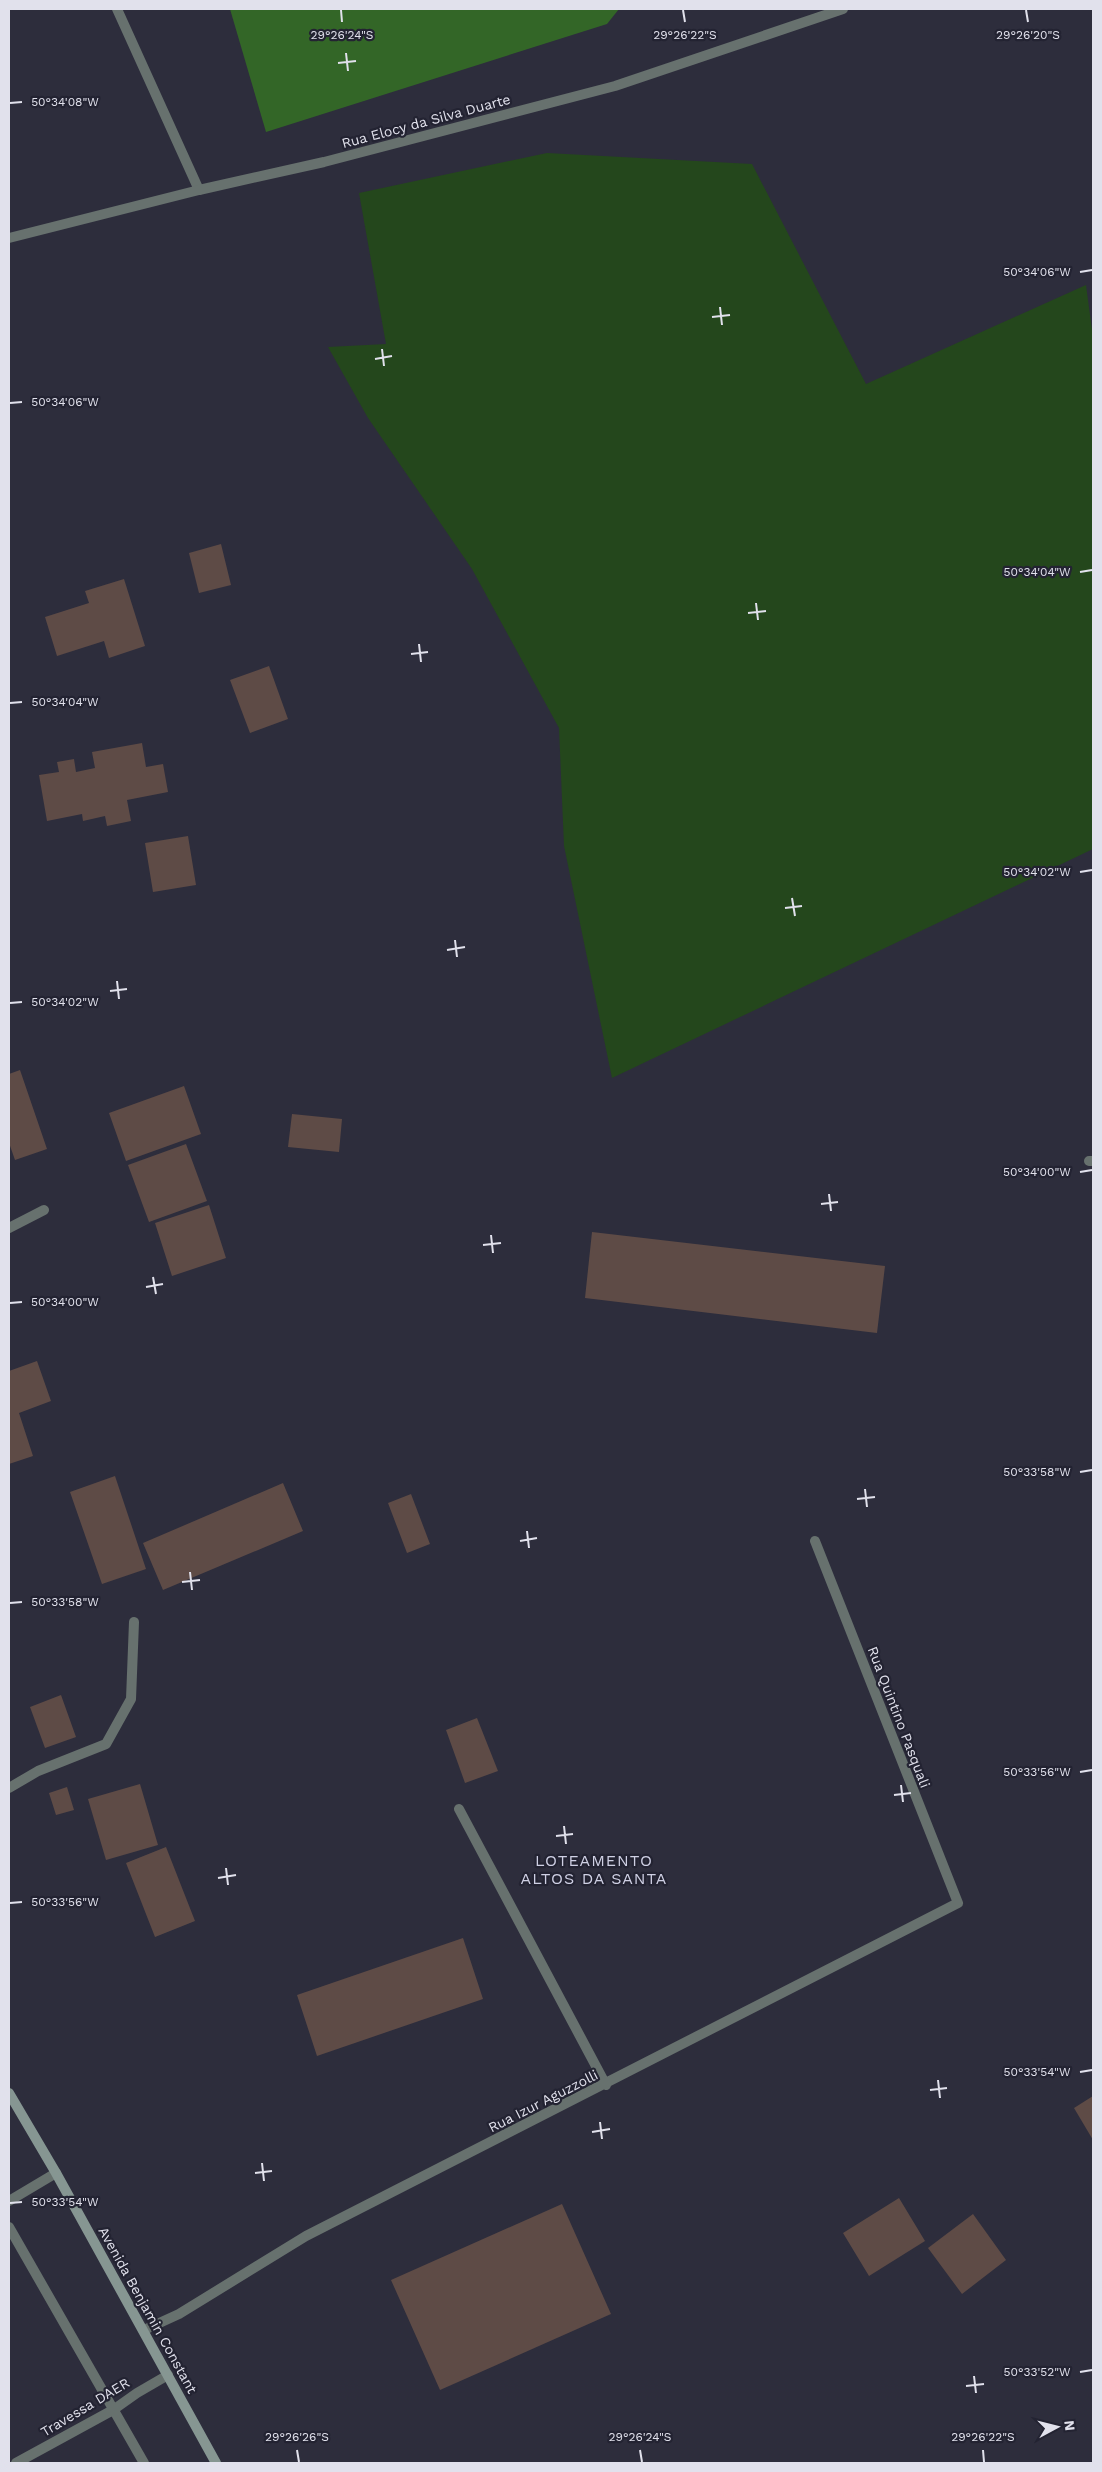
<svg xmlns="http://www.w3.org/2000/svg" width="1102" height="2472" font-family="'Work Sans',sans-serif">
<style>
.green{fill:#24471c}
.forest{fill:#336627}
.building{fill:#5e4b46}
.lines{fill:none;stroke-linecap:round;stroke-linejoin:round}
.service{stroke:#67716e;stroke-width:10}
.minor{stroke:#67716e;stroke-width:10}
.secondary{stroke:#869692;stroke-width:10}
.ticks{fill:none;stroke:#e1e1ec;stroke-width:2}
.labels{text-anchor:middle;stroke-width:4.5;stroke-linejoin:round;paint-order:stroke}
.street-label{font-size:14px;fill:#e1e1ec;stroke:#232332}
.quarter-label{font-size:16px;letter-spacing:1px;fill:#cfd0e4;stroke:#232332}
.ticks-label{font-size:12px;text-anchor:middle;fill:#e1e1ec;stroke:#232332;stroke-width:4.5;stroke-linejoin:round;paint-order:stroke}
</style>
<rect width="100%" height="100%" fill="#2d2d3c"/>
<path class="green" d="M 547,153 L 752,164 L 866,384 L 1086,285 L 1093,337 L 1093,849 L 612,1078 L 564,846 L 559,728 L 472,569 L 368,418 L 328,347 L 386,344 L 359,193 Z"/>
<path class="forest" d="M 230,9 L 619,9 L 607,24 L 266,132 Z"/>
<path class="building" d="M 221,544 L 231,585 L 199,593 L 189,553 Z
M 124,579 L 145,646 L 109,658 L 104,641 L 57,656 L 45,617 L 89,603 L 85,591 Z
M 269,666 L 288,719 L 250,733 L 230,680 Z
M 142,743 L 146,767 L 163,764 L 168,792 L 127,800 L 131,821 L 107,826 L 105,816 L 83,821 L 82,814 L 47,821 L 39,775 L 59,772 L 57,762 L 74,759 L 76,772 L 95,768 L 92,752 Z
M 188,836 L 196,885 L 153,892 L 145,843 Z
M 20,1070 L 47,1149 L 15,1160 L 9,1143 L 9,1074 Z
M 184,1086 L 201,1134 L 126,1161 L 109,1113 Z
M 292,1114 L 342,1119 L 339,1152 L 288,1147 Z
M 186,1144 L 207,1201 L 149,1222 L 128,1165 Z
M 209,1205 L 226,1258 L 172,1276 L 155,1223 Z
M 592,1232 L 885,1266 L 877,1333 L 585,1298 Z
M 37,1361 L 51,1401 L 19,1413 L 33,1456 L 9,1464 L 9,1371 Z
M 115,1476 L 146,1569 L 102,1584 L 70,1492 Z
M 283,1483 L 303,1531 L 163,1590 L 143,1543 Z
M 411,1494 L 430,1544 L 407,1553 L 388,1503 Z
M 61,1695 L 76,1737 L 45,1748 L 30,1707 Z
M 477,1718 L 498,1771 L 465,1783 L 446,1730 Z
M 140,1784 L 158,1845 L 106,1860 L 88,1799 Z
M 67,1787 L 74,1810 L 56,1815 L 49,1793 Z
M 166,1847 L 195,1921 L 155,1937 L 126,1863 Z
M 463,1938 L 483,1999 L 317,2056 L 297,1995 Z
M 1093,2096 L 1093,2140 L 1074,2108 Z
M 899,2198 L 925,2241 L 869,2276 L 843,2233 Z
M 562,2204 L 611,2314 L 440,2390 L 391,2280 Z
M 973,2214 L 1006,2260 L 962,2294 L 928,2248 Z"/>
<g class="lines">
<path class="service" d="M 117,9 L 199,190
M 9,1228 L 44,1210
M 9,1788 L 38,1771 L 106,1744 L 131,1699 L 134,1622
M 9,2201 L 56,2173"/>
<path class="minor" d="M 9,238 L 199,190 L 324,162 L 615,86 L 843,9
M 1089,1161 L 1093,1161
M 459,1809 L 606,2085
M 9,2227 L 144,2463
M 144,2330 L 179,2314 L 306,2236 L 958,1903 L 815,1541
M 16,2463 L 113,2410 L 137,2393 L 168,2375"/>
<path class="secondary" d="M 9,2093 L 56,2173 L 216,2463"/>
</g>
<path class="ticks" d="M 341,10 L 342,22M 683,10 L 685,22M 1026,10 L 1028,22M 346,53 L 348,71M 338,63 L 356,61M 10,103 L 22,102M 1080,272 L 1092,270M 720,307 L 722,325M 712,317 L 730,315M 382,349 L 384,366M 375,359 L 392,356M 10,403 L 22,402M 1080,572 L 1092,570M 756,603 L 758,620M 748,613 L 766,611M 419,644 L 421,662M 411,654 L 428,652M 10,703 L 22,702M 1080,872 L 1092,870M 792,898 L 795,916M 785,908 L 802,906M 455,940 L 457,957M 447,950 L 465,947M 117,981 L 119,999M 110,991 L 127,989M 10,1003 L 22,1002M 1080,1172 L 1092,1170M 829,1194 L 831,1211M 821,1204 L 838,1202M 491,1235 L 493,1253M 483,1245 L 501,1243M 153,1277 L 156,1294M 146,1287 L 163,1284M 10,1303 L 22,1302M 1080,1472 L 1092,1470M 865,1489 L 867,1507M 857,1499 L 875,1497M 527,1531 L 529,1548M 520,1541 L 537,1538M 190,1572 L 192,1590M 182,1582 L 200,1580M 10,1603 L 22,1602M 1080,1772 L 1092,1770M 901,1785 L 903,1802M 894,1795 L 911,1793M 564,1826 L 566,1844M 556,1836 L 573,1834M 226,1868 L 228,1885M 218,1878 L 236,1875M 10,1903 L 22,1902M 1080,2072 L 1092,2070M 938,2080 L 940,2098M 930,2090 L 947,2088M 600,2122 L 602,2139M 592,2132 L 610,2129M 262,2163 L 264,2181M 255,2173 L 272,2171M 10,2203 L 22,2202M 1080,2372 L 1092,2370M 974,2376 L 976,2393M 966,2386 L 984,2384M 297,2450 L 299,2462M 640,2450 L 642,2462M 983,2450 L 984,2462"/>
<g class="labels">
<g class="street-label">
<text transform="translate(426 121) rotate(-15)" y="5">Rua Elocy da Silva Duarte</text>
<text transform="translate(899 1717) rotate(69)" y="5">Rua Quintino Pasquali</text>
<text transform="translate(543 2101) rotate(-27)" y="5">Rua Izur Aguzzolli</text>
<text transform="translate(148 2310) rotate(61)" y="5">Avenida Benjamin Constant</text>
<text transform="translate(85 2407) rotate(-31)" y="5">Travessa DAER</text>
</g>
<g class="quarter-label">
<text x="594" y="1866">LOTEAMENTO<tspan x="594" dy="18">ALTOS DA SANTA</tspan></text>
</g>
</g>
<g class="ticks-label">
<text x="342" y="39">29°26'24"S</text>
<text x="685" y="39">29°26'22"S</text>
<text x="1028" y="39">29°26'20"S</text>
<text x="65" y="106">50°34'08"W</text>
<text x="1037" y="276">50°34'06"W</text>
<text x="65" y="406">50°34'06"W</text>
<text x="1037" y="576">50°34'04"W</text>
<text x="65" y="706">50°34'04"W</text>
<text x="1037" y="876">50°34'02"W</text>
<text x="65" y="1006">50°34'02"W</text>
<text x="1037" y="1176">50°34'00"W</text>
<text x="65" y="1306">50°34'00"W</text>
<text x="1037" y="1476">50°33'58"W</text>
<text x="65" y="1606">50°33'58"W</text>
<text x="1037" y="1776">50°33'56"W</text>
<text x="65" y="1906">50°33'56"W</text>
<text x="1037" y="2076">50°33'54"W</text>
<text x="65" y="2206">50°33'54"W</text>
<text x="1037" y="2376">50°33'52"W</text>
<text x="297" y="2441">29°26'26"S</text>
<text x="640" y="2441">29°26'24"S</text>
<text x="983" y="2441">29°26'22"S</text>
</g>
<rect width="1102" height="2472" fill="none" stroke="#e1e1ec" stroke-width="20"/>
<g transform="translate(1057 2427) rotate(83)" stroke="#232332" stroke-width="4" paint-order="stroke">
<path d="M0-4L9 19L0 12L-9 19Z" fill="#e1e1ec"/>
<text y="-8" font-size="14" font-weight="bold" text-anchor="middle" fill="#e1e1ec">N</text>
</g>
</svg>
